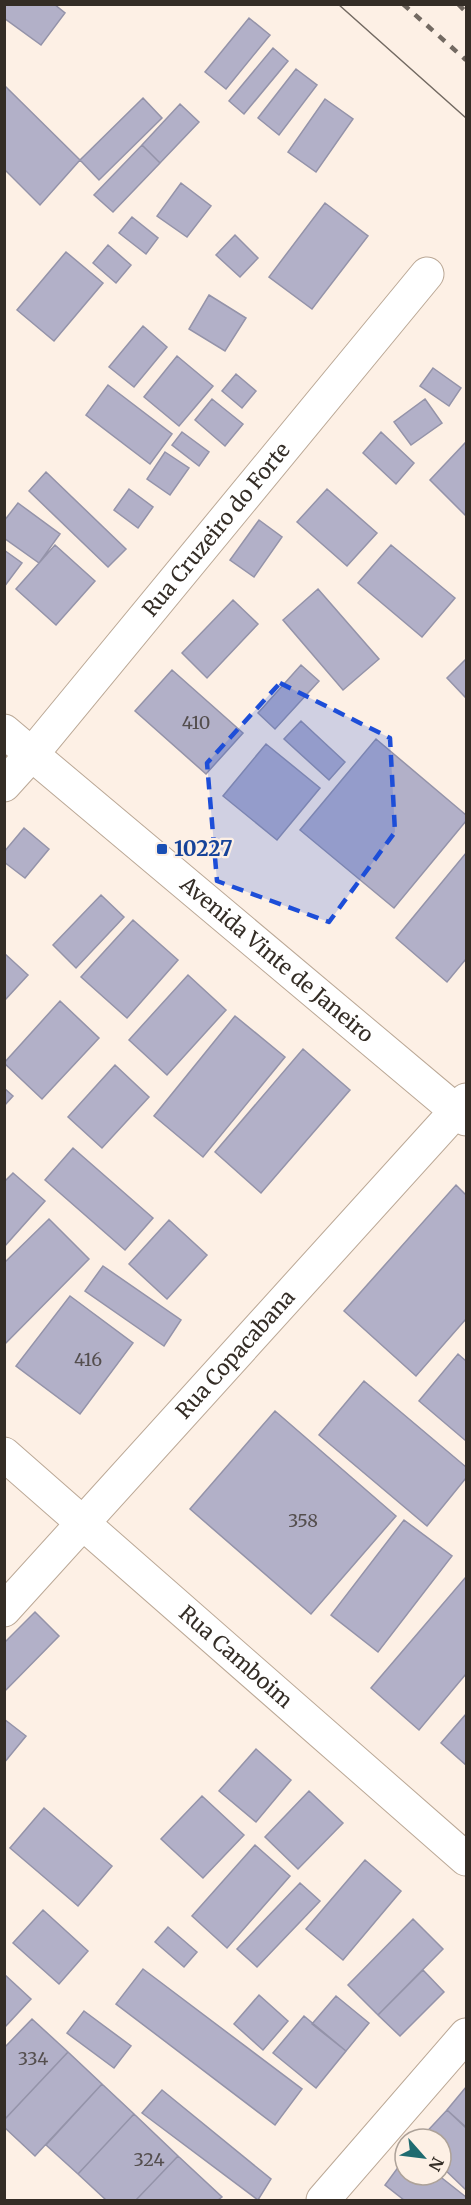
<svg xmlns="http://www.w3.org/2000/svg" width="471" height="2205" font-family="Merriweather,serif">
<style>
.building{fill:#b2b0c8;stroke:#9493a9;stroke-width:1.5}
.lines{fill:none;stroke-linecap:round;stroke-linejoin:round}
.street-casing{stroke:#bba896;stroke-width:35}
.secondary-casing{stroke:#bba896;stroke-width:35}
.street{stroke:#fff;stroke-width:33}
.secondary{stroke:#fff;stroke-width:33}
.tram{stroke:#736a62;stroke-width:1.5}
.rail{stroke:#736a62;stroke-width:4.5;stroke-dasharray:8 8;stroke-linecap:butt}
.marked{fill:#1d4ed8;fill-opacity:0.2;stroke:#1d4ed8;stroke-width:4.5;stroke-dasharray:12 8;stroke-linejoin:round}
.transit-dot{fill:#1a4fb4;stroke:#fdf0e5;stroke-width:2}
.labels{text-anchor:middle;stroke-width:4.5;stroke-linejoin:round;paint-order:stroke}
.number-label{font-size:18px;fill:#544e4e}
.street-label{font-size:21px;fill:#342d26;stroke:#fdf0e5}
.transit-label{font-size:21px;font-weight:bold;fill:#164399;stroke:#fdf0e5;text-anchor:start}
</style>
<rect width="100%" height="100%" fill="#fdf0e5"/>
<path class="building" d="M 4,4 L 54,4 L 65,13 L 41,45 L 4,18 Z
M 249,18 L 270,35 L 226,89 L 205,72 Z
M 273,48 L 288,61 L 244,114 L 229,101 Z
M 296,69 L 317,85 L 279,135 L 258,118 Z
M 4,85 L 80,160 L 40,205 L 4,169 Z
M 143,98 L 162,118 L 99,180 L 80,160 Z
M 325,99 L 353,119 L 316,172 L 288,152 Z
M 180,104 L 199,122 L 160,163 L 142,145 Z
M 142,145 L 160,163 L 113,212 L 94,195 Z
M 181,183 L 211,206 L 187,237 L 157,216 Z
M 325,203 L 368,236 L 312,309 L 269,277 Z
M 132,217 L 158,238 L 146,254 L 119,233 Z
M 235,235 L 258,258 L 240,277 L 216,255 Z
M 108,245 L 131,265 L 116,283 L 93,263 Z
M 66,252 L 103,283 L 54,341 L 17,310 Z
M 209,295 L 246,318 L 225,351 L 189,329 Z
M 143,326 L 167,347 L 134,387 L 109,367 Z
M 177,356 L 213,386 L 179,426 L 144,397 Z
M 433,368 L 461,388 L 449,406 L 420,386 Z
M 236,374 L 256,391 L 242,408 L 222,391 Z
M 108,385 L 172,434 L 150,464 L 86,415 Z
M 212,399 L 243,424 L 225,446 L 195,420 Z
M 425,399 L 442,423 L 411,445 L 394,422 Z
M 182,432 L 209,452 L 199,466 L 172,445 Z
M 381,432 L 414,463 L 396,484 L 363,453 Z
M 466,442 L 466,516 L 430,480 Z
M 165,452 L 189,468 L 170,495 L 147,479 Z
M 46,472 L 126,549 L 108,567 L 29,491 Z
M 129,489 L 153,507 L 138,528 L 114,510 Z
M 327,489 L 377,533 L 347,566 L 297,522 Z
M 18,503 L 60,534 L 39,563 L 4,538 L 4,521 Z
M 259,520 L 282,537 L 254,577 L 230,560 Z
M 55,545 L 95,581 L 56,625 L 16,589 Z
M 391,545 L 455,598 L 422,637 L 358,583 Z
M 4,550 L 22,563 L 4,587 Z
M 318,589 L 379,659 L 343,690 L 283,620 Z
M 233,600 L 258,624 L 207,678 L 182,653 Z
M 466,659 L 466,698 L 447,678 Z
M 301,665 L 319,681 L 275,729 L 258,713 Z
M 172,670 L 243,733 L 206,774 L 135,711 Z
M 301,721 L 345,762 L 329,780 L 284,739 Z
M 376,739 L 466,815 L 466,821 L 394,908 L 300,830 Z
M 266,744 L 320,788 L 277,840 L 223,796 Z
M 24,828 L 49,849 L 25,878 L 4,862 L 4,852 Z
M 466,853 L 466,959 L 447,982 L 396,938 Z
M 101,895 L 124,917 L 76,968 L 53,945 Z
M 133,920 L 178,960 L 127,1018 L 81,977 Z
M 4,953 L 28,975 L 4,1001 Z
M 188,975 L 226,1010 L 167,1075 L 129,1040 Z
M 60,1001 L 99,1038 L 42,1099 L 4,1063 Z
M 235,1016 L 285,1057 L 203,1157 L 154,1116 Z
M 303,1049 L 350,1090 L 261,1193 L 215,1152 Z
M 115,1065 L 149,1097 L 102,1148 L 68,1117 Z
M 4,1088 L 13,1096 L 4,1106 Z
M 73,1148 L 153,1218 L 125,1250 L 45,1180 Z
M 13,1173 L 45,1201 L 4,1247 L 4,1182 Z
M 456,1185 L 466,1195 L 466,1319 L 416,1376 L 344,1311 Z
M 49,1219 L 89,1259 L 4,1345 L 4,1263 Z
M 169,1220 L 207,1255 L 167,1299 L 129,1264 Z
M 103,1266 L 181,1320 L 164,1346 L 85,1291 Z
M 70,1296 L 133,1343 L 80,1414 L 16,1366 Z
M 458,1354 L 466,1361 L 466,1441 L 419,1401 Z
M 364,1381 L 466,1467 L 466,1478 L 427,1526 L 319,1435 Z
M 275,1411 L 396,1516 L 311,1614 L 190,1509 Z
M 404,1520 L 452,1556 L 378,1652 L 331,1615 Z
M 465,1578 L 466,1579 L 466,1674 L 419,1730 L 371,1688 Z
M 35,1612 L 59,1636 L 4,1692 L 4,1643 Z
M 466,1714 L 466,1765 L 441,1743 Z
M 4,1719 L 26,1736 L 4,1763 Z
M 256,1749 L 291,1780 L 256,1822 L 219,1791 Z
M 309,1791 L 343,1823 L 298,1869 L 265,1837 Z
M 202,1796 L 244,1835 L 203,1878 L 161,1839 Z
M 44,1808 L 112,1866 L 78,1906 L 10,1848 Z
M 255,1845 L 290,1876 L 227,1948 L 192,1916 Z
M 365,1860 L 401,1891 L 343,1960 L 306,1929 Z
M 300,1883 L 320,1901 L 257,1967 L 237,1949 Z
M 43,1910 L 88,1951 L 59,1984 L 13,1943 Z
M 413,1919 L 443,1949 L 378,2015 L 348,1985 Z
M 168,1927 L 197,1952 L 184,1967 L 155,1942 Z
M 143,1969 L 302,2089 L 275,2125 L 116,2004 Z
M 423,1970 L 444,1992 L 400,2036 L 378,2015 Z
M 4,1974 L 31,1999 L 4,2028 Z
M 259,1995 L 288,2021 L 263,2050 L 234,2024 Z
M 336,1996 L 369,2023 L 346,2051 L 312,2024 Z
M 84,2011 L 131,2046 L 114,2068 L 67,2033 Z
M 304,2016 L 346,2051 L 316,2088 L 273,2053 Z
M 32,2019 L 68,2052 L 4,2120 L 4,2048 Z
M 68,2052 L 102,2084 L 35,2156 L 4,2127 L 4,2120 Z
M 102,2084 L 134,2114 L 78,2174 L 46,2145 Z
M 466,2087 L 466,2127 L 447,2110 Z
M 162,2090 L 271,2179 L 258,2200 L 142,2113 Z
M 447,2110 L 466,2128 L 466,2190 L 441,2166 L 441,2139 L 420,2139 Z
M 134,2114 L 178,2156 L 136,2200 L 106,2200 L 78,2174 Z
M 178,2156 L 222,2197 L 218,2200 L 136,2200 Z
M 405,2158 L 405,2175 L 438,2175 L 466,2197 L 466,2200 L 404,2200 L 385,2185 Z"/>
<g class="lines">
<g class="street-casing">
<g id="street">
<path id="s1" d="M 4,785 L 32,754 L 427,274"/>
<path id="s2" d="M 4,1454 L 466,1859"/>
<path id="s3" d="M 4,1610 L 466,1100"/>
<path d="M 323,2200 L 466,2035"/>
</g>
</g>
<g class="secondary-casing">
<g id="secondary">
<path id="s4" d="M 4,731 L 466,1119"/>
</g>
</g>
<use href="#street" class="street"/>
<use href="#secondary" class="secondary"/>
<path class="tram" d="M 338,4 L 466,118"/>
<path class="rail" d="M 403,4 L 466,60
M 458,4 L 466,12"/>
</g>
<path class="marked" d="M 280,683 L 390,738 L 395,832 L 329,922 L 217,881 L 207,763 Z"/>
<rect class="transit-dot" x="156" y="843" width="12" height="12" rx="3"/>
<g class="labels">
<g class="number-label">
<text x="196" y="729">410</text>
<text x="88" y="1366">416</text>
<text x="303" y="1527">358</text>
<text x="33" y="2065">334</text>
<text x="149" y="2166">324</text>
</g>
<g class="street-label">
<text dy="7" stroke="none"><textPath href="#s1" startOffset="332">Rua Cruzeiro do Forte</textPath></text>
<text dy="7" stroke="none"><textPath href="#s4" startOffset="356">Avenida Vinte de Janeiro</textPath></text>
<text dy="7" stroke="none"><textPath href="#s3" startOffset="345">Rua Copacabana</textPath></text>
<text dy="7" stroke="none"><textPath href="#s2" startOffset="308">Rua Camboim</textPath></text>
</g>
<g class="transit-label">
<text x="174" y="856">10227</text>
</g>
</g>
<rect width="471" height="2205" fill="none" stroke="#342d26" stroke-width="12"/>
<g transform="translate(423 2157) rotate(118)"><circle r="28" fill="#fdf0e5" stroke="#ada299" stroke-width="1.5"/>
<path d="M0-4.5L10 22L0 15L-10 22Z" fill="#1f6b70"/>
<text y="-9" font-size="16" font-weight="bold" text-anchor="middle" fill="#342d26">N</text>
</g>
</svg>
